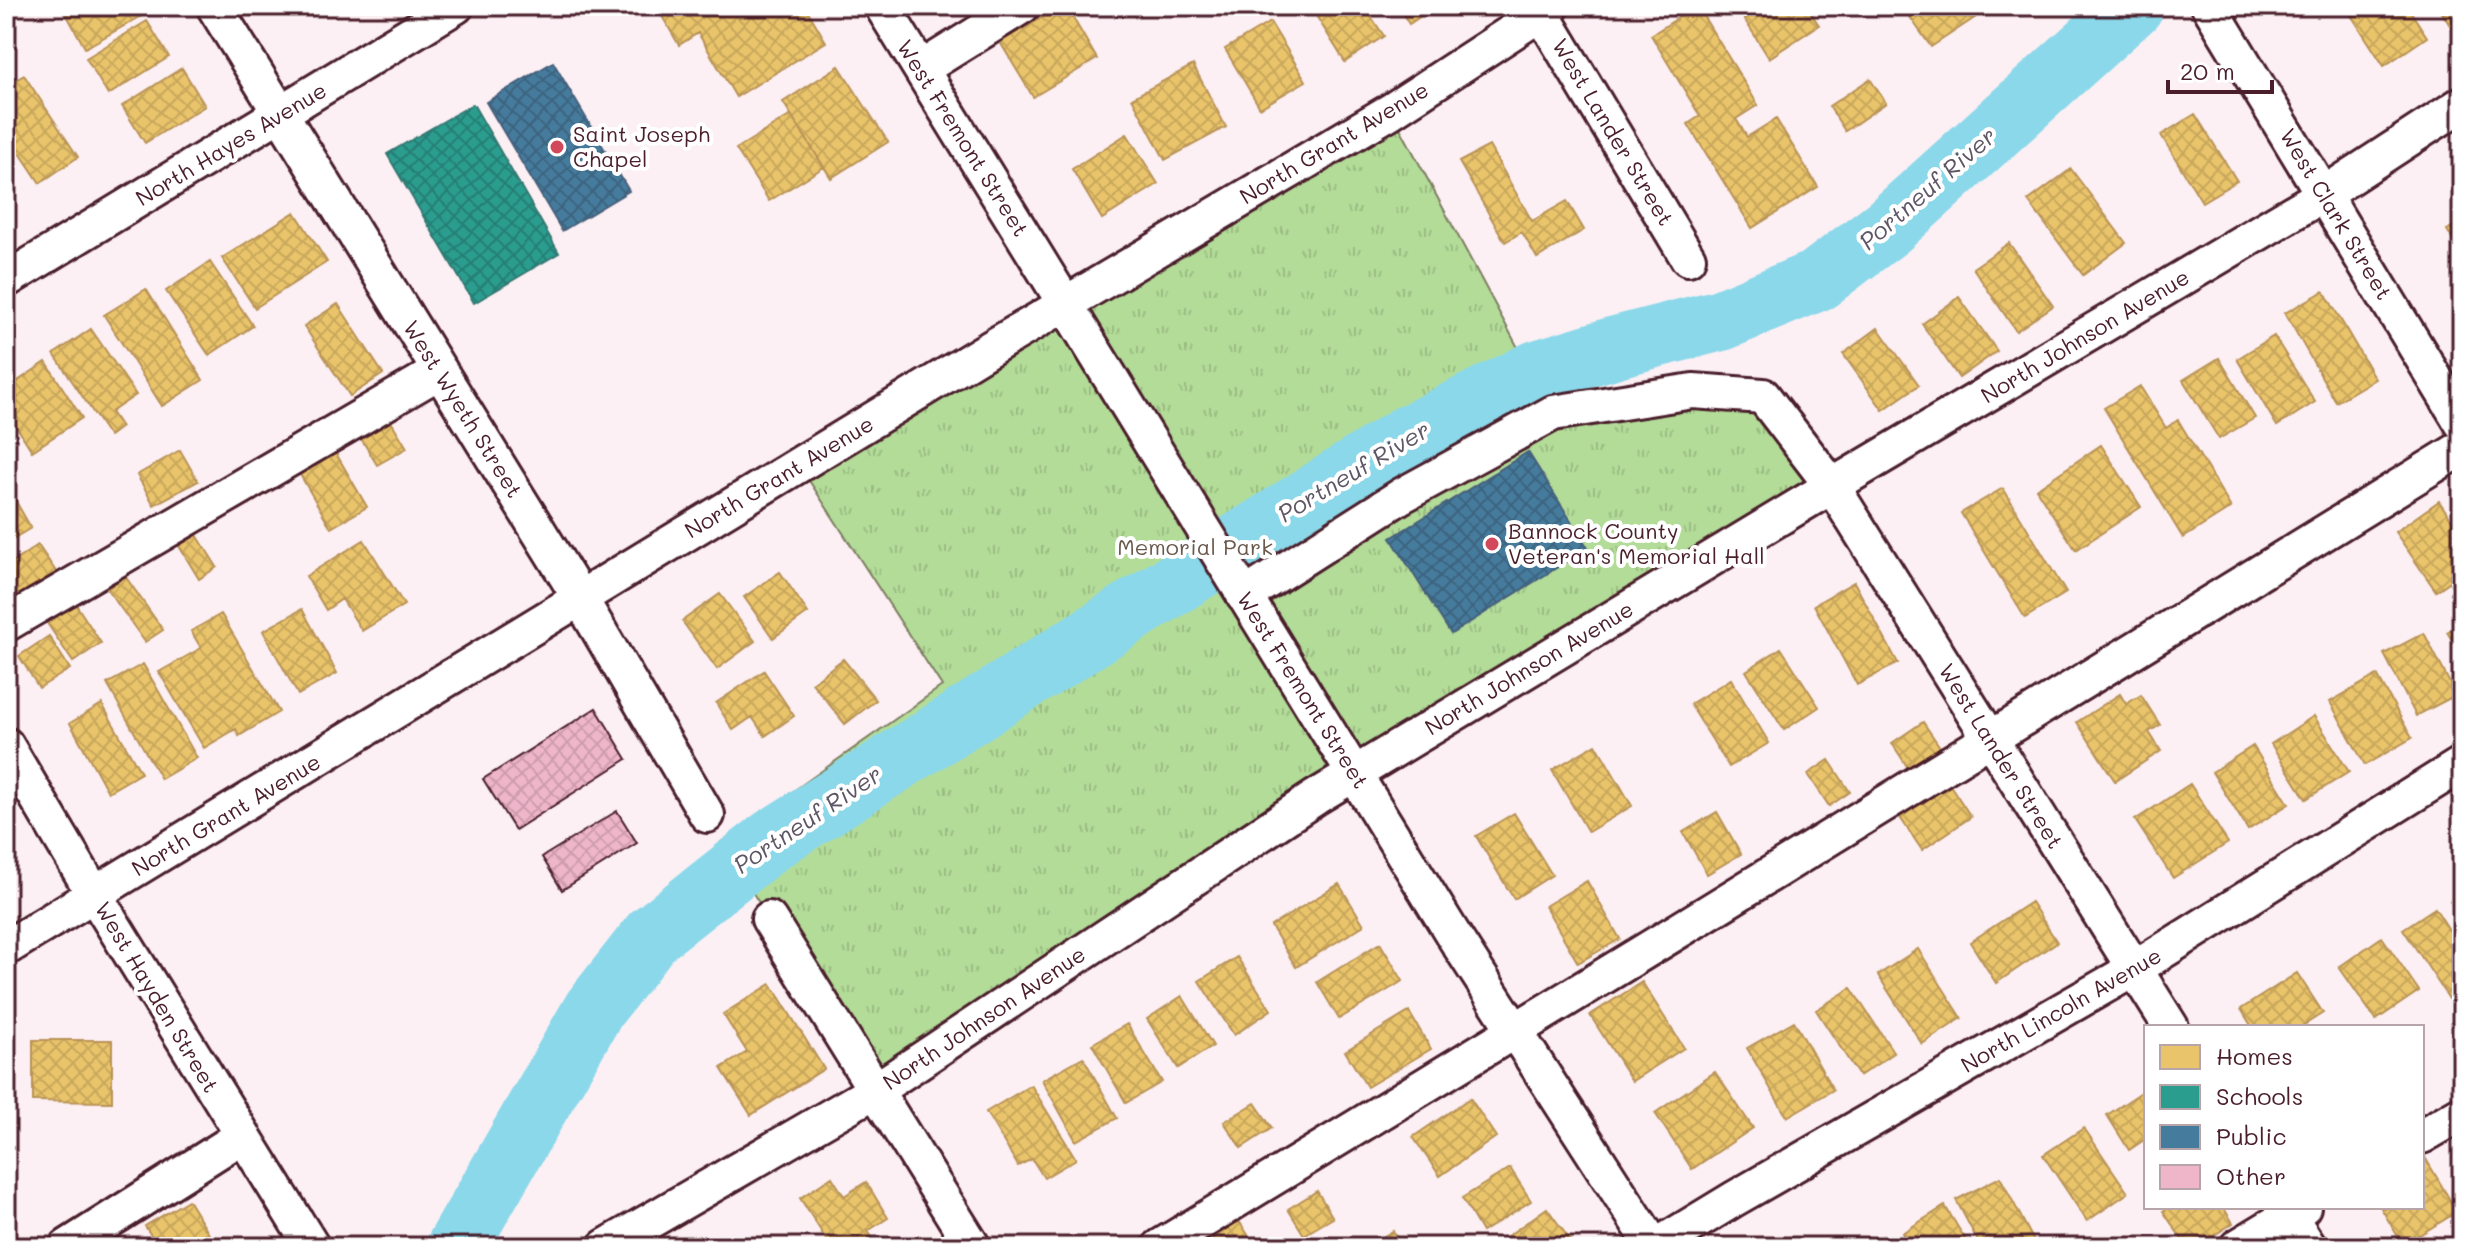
<svg xmlns="http://www.w3.org/2000/svg" width="2468" height="1253" font-family="Mali,sans-serif">
<style>
.park{fill:url(#park-tufts);stroke:#7e7e62;stroke-width:2}
.homes{fill:url(#homes-cross-hatch);stroke:#b99257;stroke-width:2}
.schools{fill:url(#schools-cross-hatch);stroke:#347771;stroke-width:2}
.public{fill:url(#public-cross-hatch);stroke:#465f7b;stroke-width:2}
.lines{fill:none;stroke-linecap:round;stroke-linejoin:round}
.river{stroke:#8bd8ea;stroke-width:62}
.building{fill:url(#building-cross-hatch);stroke:#4a1f2b;stroke-width:2}
.minor-casing{stroke:#4a1f2b;stroke-width:40}
.minor{stroke:#fff;stroke-width:34}
.poi-dot{fill:#d1495b;stroke:#fff;stroke-width:3}
.labels{text-anchor:middle;stroke-width:8;stroke-linejoin:round;paint-order:stroke}
.street-label{font-size:22px;fill:#4a1f2b;stroke:#fff}
.poi-label{font-size:22px;fill:#4a1f2b;stroke:#fff;text-anchor:start}
.park-label{font-size:22px;fill:#6a584c;stroke:#fff}
.water-label{font-size:24px;font-style:italic;fill:#5e5664;stroke:#fff}
</style>
<defs>
<pattern id="park-tufts" width="24" height="20" patternUnits="userSpaceOnUse" patternTransform="scale(2)"><rect width="24" height="20" fill="#b3dc98"/><path d="M3 7l-1-3M5 7V3M7 7l1-3M15 17l-1-3M17 17v-4M19 17l1-3" fill="none" stroke="#9bbc83"/></pattern>
<pattern id="homes-cross-hatch" width="8" height="8" patternUnits="userSpaceOnUse" patternTransform="scale(2)"><rect width="8" height="8" fill="#e9c46a"/><path d="M0 0l8 8M0 8l8-8" fill="none" stroke="#c9a85c"/></pattern>
<pattern id="schools-cross-hatch" width="8" height="8" patternUnits="userSpaceOnUse" patternTransform="scale(2)"><rect width="8" height="8" fill="#2a9d8f"/><path d="M0 0l8 8M0 8l8-8" fill="none" stroke="#267f75"/></pattern>
<pattern id="public-cross-hatch" width="8" height="8" patternUnits="userSpaceOnUse" patternTransform="scale(2)"><rect width="8" height="8" fill="#457b9d"/><path d="M0 0l8 8M0 8l8-8" fill="none" stroke="#3c6480"/></pattern>
<pattern id="building-cross-hatch" width="8" height="8" patternUnits="userSpaceOnUse" patternTransform="scale(2)"><rect width="8" height="8" fill="#efb6ca"/><path d="M0 0l8 8M0 8l8-8" fill="none" stroke="#ce9cae"/></pattern>
</defs>
<rect width="100%" height="100%" fill="#fcf0f4"/>
<filter id="ink" filterUnits="userSpaceOnUse"><feTurbulence type="fractalNoise" baseFrequency=".0125" numOctaves="2"/><feDisplacementMap in="SourceGraphic" scale="16" xChannelSelector="R" yChannelSelector="G"/><feConvolveMatrix kernelMatrix="1 2 1 2 8 2 1 2 1" color-interpolation-filters="sRGB"/></filter>
<g filter="url(#ink)">
<path class="park" d="M 1391,111 L 1553,413 L 1763,396 L 1832,486 L 876,1090 L 721,842 L 942,686 L 799,465 Z"/>
<path class="homes" d="M 66,6 L 141,6 L 145,14 L 85,48 L 63,8 Z
M 656,6 L 805,6 L 826,42 L 736,97 L 698,33 L 679,45 Z
M 966,6 L 988,6 L 973,17 Z
M 1062,6 L 1066,6 L 1097,59 L 1033,97 L 1000,42 Z
M 1310,6 L 1364,6 L 1384,36 L 1345,62 Z
M 1398,6 L 1436,6 L 1409,24 Z
M 1697,6 L 1758,105 L 1736,119 L 1747,137 L 1776,119 L 1818,187 L 1752,228 L 1688,124 L 1700,116 L 1651,35 Z
M 1736,6 L 1806,6 L 1819,25 L 1769,58 Z
M 1926,6 L 1972,6 L 1979,15 L 1931,47 L 1910,17 Z
M 2357,6 L 2407,6 L 2427,37 L 2384,66 L 2349,12 Z
M 2438,6 L 2462,6 L 2462,20 L 2451,27 Z
M 147,21 L 169,57 L 108,95 L 86,58 Z
M 1270,22 L 1306,81 L 1260,108 L 1225,49 Z
M 1193,65 L 1226,127 L 1165,160 L 1132,98 Z
M 839,66 L 888,142 L 831,178 L 783,102 Z
M 182,68 L 205,106 L 145,143 L 122,106 Z
M 24,75 L 78,157 L 40,183 L 6,132 L 6,86 Z
M 1870,79 L 1886,103 L 1845,131 L 1829,106 Z
M 2195,114 L 2237,181 L 2202,202 L 2161,135 Z
M 791,115 L 824,167 L 769,201 L 736,149 Z
M 1127,134 L 1158,184 L 1102,219 L 1072,169 Z
M 1489,146 L 1532,221 L 1567,201 L 1584,230 L 1537,258 L 1522,232 L 1505,242 L 1459,162 Z
M 2071,169 L 2126,243 L 2083,275 L 2028,201 Z
M 295,212 L 327,262 L 255,308 L 222,258 Z
M 2462,221 L 2462,254 L 2447,230 Z
M 2009,243 L 2053,306 L 2016,331 L 1973,268 Z
M 210,262 L 253,326 L 209,355 L 166,291 Z
M 146,289 L 203,380 L 162,406 L 104,315 Z
M 2324,291 L 2375,379 L 2336,402 L 2285,313 Z
M 1959,297 L 1997,351 L 1959,378 L 1922,324 Z
M 338,304 L 383,374 L 350,396 L 304,326 Z
M 1878,328 L 1919,385 L 1883,410 L 1843,354 Z
M 91,329 L 136,395 L 111,412 L 121,427 L 109,436 L 54,354 Z
M 2274,336 L 2315,402 L 2277,426 L 2237,359 Z
M 2219,358 L 2255,418 L 2219,439 L 2183,380 Z
M 46,362 L 82,418 L 32,451 L 6,410 L 6,389 Z
M 2140,386 L 2166,428 L 2178,420 L 2231,508 L 2183,538 L 2104,408 Z
M 389,418 L 407,448 L 377,465 L 359,435 Z
M 2101,445 L 2141,507 L 2076,550 L 2036,489 Z
M 180,450 L 198,481 L 154,505 L 137,475 Z
M 334,450 L 367,507 L 331,528 L 298,471 Z
M 2003,488 L 2066,593 L 2025,618 L 1961,513 Z
M 10,491 L 31,528 L 6,543 L 6,493 Z
M 2439,501 L 2462,535 L 2462,573 L 2436,591 L 2395,532 Z
M 197,535 L 217,567 L 199,579 L 179,546 Z
M 364,540 L 404,605 L 362,631 L 342,599 L 326,610 L 306,576 Z
M 38,545 L 61,579 L 6,606 L 6,567 Z
M 780,572 L 808,613 L 773,638 L 744,597 Z
M 125,576 L 163,630 L 145,642 L 107,589 Z
M 1854,582 L 1898,663 L 1857,685 L 1814,605 Z
M 720,594 L 755,641 L 717,669 L 682,621 Z
M 73,600 L 101,643 L 73,662 L 45,620 Z
M 302,609 L 337,673 L 298,695 L 263,631 Z
M 221,614 L 279,712 L 239,736 L 236,729 L 204,748 L 159,672 L 201,648 L 191,631 Z
M 2462,622 L 2462,656 L 2447,632 Z
M 2424,633 L 2456,695 L 2416,716 L 2384,654 Z
M 49,636 L 70,669 L 39,688 L 19,656 Z
M 1781,648 L 1819,707 L 1784,730 L 1746,671 Z
M 843,659 L 876,700 L 845,724 L 812,683 Z
M 143,664 L 197,758 L 161,779 L 107,684 Z
M 764,671 L 794,716 L 765,736 L 752,717 L 733,730 L 716,703 Z
M 2377,675 L 2412,738 L 2365,765 L 2330,702 Z
M 1731,679 L 1769,743 L 1729,767 L 1690,704 Z
M 2120,694 L 2126,704 L 2141,695 L 2160,725 L 2149,732 L 2161,751 L 2115,781 L 2077,722 Z
M 102,704 L 141,773 L 108,792 L 70,723 Z
M 2314,716 L 2349,772 L 2306,799 L 2271,744 Z
M 1923,722 L 1942,750 L 1910,771 L 1892,743 Z
M 1596,744 L 1632,806 L 1588,832 L 1552,770 Z
M 2253,746 L 2289,804 L 2248,830 L 2212,772 Z
M 1829,760 L 1850,792 L 1829,806 L 1808,774 Z
M 1946,779 L 1971,817 L 1922,850 L 1897,813 Z
M 2190,784 L 2228,843 L 2173,878 L 2135,820 Z
M 1717,812 L 1741,854 L 1707,874 L 1683,832 Z
M 1514,813 L 1552,875 L 1514,899 L 1476,836 Z
M 1587,881 L 1620,939 L 1578,963 L 1545,906 Z
M 1339,884 L 1364,925 L 1296,967 L 1271,926 Z
M 2462,893 L 2462,920 L 2450,901 Z
M 2031,902 L 2057,942 L 1996,983 L 1970,942 Z
M 2435,908 L 2462,950 L 2462,991 L 2449,999 L 2403,929 Z
M 2382,937 L 2419,991 L 2376,1020 L 2339,967 Z
M 1380,943 L 1403,981 L 1339,1019 L 1317,982 Z
M 1918,949 L 1962,1018 L 1922,1044 L 1878,975 Z
M 1237,957 L 1271,1010 L 1234,1035 L 1199,981 Z
M 2297,973 L 2323,1013 L 2301,1027 L 2252,1027 L 2241,1009 Z
M 1642,982 L 1684,1048 L 1632,1081 L 1590,1015 Z
M 771,984 L 824,1069 L 751,1115 L 721,1068 L 747,1052 L 723,1014 Z
M 1851,988 L 1894,1053 L 1859,1076 L 1816,1010 Z
M 1182,996 L 1213,1046 L 1178,1068 L 1147,1019 Z
M 1409,1012 L 1431,1049 L 1367,1087 L 1345,1051 Z
M 1794,1021 L 1833,1090 L 1787,1117 L 1747,1048 Z
M 1127,1024 L 1162,1082 L 1126,1103 L 1092,1044 Z
M 33,1040 L 112,1040 L 112,1102 L 33,1101 Z
M 1083,1057 L 1117,1118 L 1076,1141 L 1042,1080 Z
M 1715,1072 L 1753,1128 L 1692,1169 L 1655,1113 Z
M 1031,1085 L 1076,1159 L 1044,1178 L 1032,1159 L 1018,1166 L 986,1112 Z
M 2146,1089 L 2146,1144 L 2144,1140 L 2129,1150 L 2107,1115 Z
M 1470,1098 L 1496,1137 L 1440,1176 L 1413,1137 Z
M 1255,1103 L 1272,1128 L 1241,1148 L 1224,1122 Z
M 2084,1128 L 2128,1193 L 2087,1221 L 2043,1155 Z
M 2423,1154 L 2457,1212 L 2403,1245 L 2381,1208 L 2422,1207 Z
M 1510,1168 L 1531,1201 L 1482,1232 L 1462,1198 Z
M 832,1177 L 844,1196 L 866,1182 L 888,1218 L 868,1231 L 878,1247 L 831,1247 L 800,1198 Z
M 2000,1177 L 2037,1247 L 1981,1247 L 1956,1200 Z
M 1317,1191 L 1333,1218 L 1304,1235 L 1288,1209 Z
M 188,1200 L 217,1247 L 150,1247 L 156,1243 L 145,1226 Z
M 1945,1206 L 1970,1247 L 1911,1247 L 1902,1233 Z
M 2169,1207 L 2223,1207 L 2233,1223 L 2196,1247 L 2187,1247 L 2163,1211 Z
M 1547,1208 L 1574,1246 L 1572,1247 L 1492,1247 Z
M 1239,1221 L 1256,1247 L 1212,1247 L 1208,1242 Z
M 1393,1231 L 1402,1247 L 1370,1247 L 1369,1245 Z
M 1883,1236 L 1890,1247 L 1867,1247 Z"/>
<path class="schools" d="M 473,104 L 559,253 L 474,303 L 387,154 Z"/>
<path class="public" d="M 553,62 L 629,191 L 562,231 L 486,102 Z
M 1528,452 L 1588,548 L 1451,634 L 1391,538 Z"/>
<g class="lines">
<path class="river" d="M 457,1247 L 594,1009 L 652,935 L 772,840 L 1406,437 L 1537,371 L 1616,347 L 1721,320 L 1818,280 L 1888,227 L 2133,6"/>
</g>
<path class="building" d="M 596,708 L 627,759 L 515,830 L 483,779 Z
M 617,811 L 637,843 L 562,890 L 542,857 Z"/>
<g class="lines">
<g class="minor-casing">
<path id="minor" d="M 214,6 L 580,598 L 707,815
M 882,6 L 1457,941 L 1654,1247
M 1537,6 L 1688,258
M 2209,6 L 2462,423
M 921,69 L 1022,6
M 6,280 L 456,6
M 1244,596 L 1401,496 L 1553,413 L 1693,391 L 1763,396 L 1832,486 L 2171,1027
M 6,624 L 440,371
M 6,745 L 94,894 L 312,1247
M 769,919 L 973,1247
M 6,948 L 984,352 L 1391,111 L 1552,6
M 2422,1136 L 2462,1113
M 2284,1207 L 2309,1247
M 67,1247 L 242,1136
M 605,1247 L 876,1090 L 1316,797 L 1832,486 L 2324,194 L 2462,104
M 1160,1247 C 1596,984 2028,714 2462,448
M 1655,1247 L 1734,1199 L 2134,969 L 2462,764
M 2237,1247 L 2303,1207"/>
</g>
<use href="#minor" class="minor"/>
</g>
</g>
<g class="poi-dot">
<circle cx="557" cy="147" r="8"/>
<circle cx="1492" cy="544" r="8"/>
</g>
<g class="labels">
<g class="street-label">
<text transform="translate(1613 132) rotate(59)" y="8">West Lander Street</text>
<text transform="translate(963 138) rotate(58)" y="8">West Fremont Street</text>
<text transform="translate(1334 143) rotate(-31)" y="8">North Grant Avenue</text>
<text transform="translate(231 144) rotate(-31)" y="8">North Hayes Avenue</text>
<text transform="translate(2336 214) rotate(59)" y="8">West Clark Street</text>
<text transform="translate(2085 336) rotate(-31)" y="8">North Johnson Avenue</text>
<text transform="translate(463 409) rotate(58)" y="8">West Wyeth Street</text>
<text transform="translate(779 477) rotate(-31)" y="8">North Grant Avenue</text>
<text transform="translate(1529 668) rotate(-31)" y="8">North Johnson Avenue</text>
<text transform="translate(1303 690) rotate(58)" y="8">West Fremont Street</text>
<text transform="translate(2001 756) rotate(58)" y="8">West Lander Street</text>
<text transform="translate(226 815) rotate(-31)" y="8">North Grant Avenue</text>
<text transform="translate(157 997) rotate(59)" y="8">West Hayden Street</text>
<text transform="translate(2061 1010) rotate(-30)" y="8">North Lincoln Avenue</text>
<text transform="translate(984 1018) rotate(-34)" y="8">North Johnson Avenue</text>
</g>
<g class="poi-label">
<text x="573" y="142">Saint Joseph<tspan x="573" dy="25">Chapel</tspan></text>
<text x="1508" y="539">Bannock County<tspan x="1508" dy="25">Veteran's Memorial Hall</tspan></text>
</g>
<g class="park-label">
<text x="1195" y="555">Memorial Park</text>
</g>
<g class="water-label">
<text transform="translate(1928 189) rotate(-41)" y="8">Portneuf River</text>
<text transform="translate(1354 472) rotate(-31)" y="8">Portneuf River</text>
<text transform="translate(808 820) rotate(-34)" y="8">Portneuf River</text>
</g>
</g>
<rect width="2468" height="1253" fill="none" stroke="#fff" stroke-width="32"/>
<rect x="16" y="16" width="2436" height="1221" fill="none" stroke="#4a1f2b" stroke-width="3" filter="url(#ink)"/>
<rect x="2144" y="1025" width="280" height="184" fill="#ffffff" stroke="#b7a5aa" stroke-width="2"/>
<rect x="2160" y="1045" width="40" height="24" fill="#e9c46a" stroke="#b7a5aa" stroke-width="2"/>
<text x="2216" y="1065" font-size="24" fill="#4a1f2b">Homes</text>
<rect x="2160" y="1085" width="40" height="24" fill="#2a9d8f" stroke="#b7a5aa" stroke-width="2"/>
<text x="2216" y="1105" font-size="24" fill="#4a1f2b">Schools</text>
<rect x="2160" y="1125" width="40" height="24" fill="#457b9d" stroke="#b7a5aa" stroke-width="2"/>
<text x="2216" y="1145" font-size="24" fill="#4a1f2b">Public</text>
<rect x="2160" y="1165" width="40" height="24" fill="#efb6ca" stroke="#b7a5aa" stroke-width="2"/>
<text x="2216" y="1185" font-size="24" fill="#4a1f2b">Other</text>
<path d="M2168 80v12h104v-12" fill="none" stroke="#4a1f2b" stroke-width="4"/>
<text x="2180" y="80" font-size="24" fill="#4a1f2b" stroke="#ffffff" stroke-width="6" paint-order="stroke">20 m</text>
</svg>
